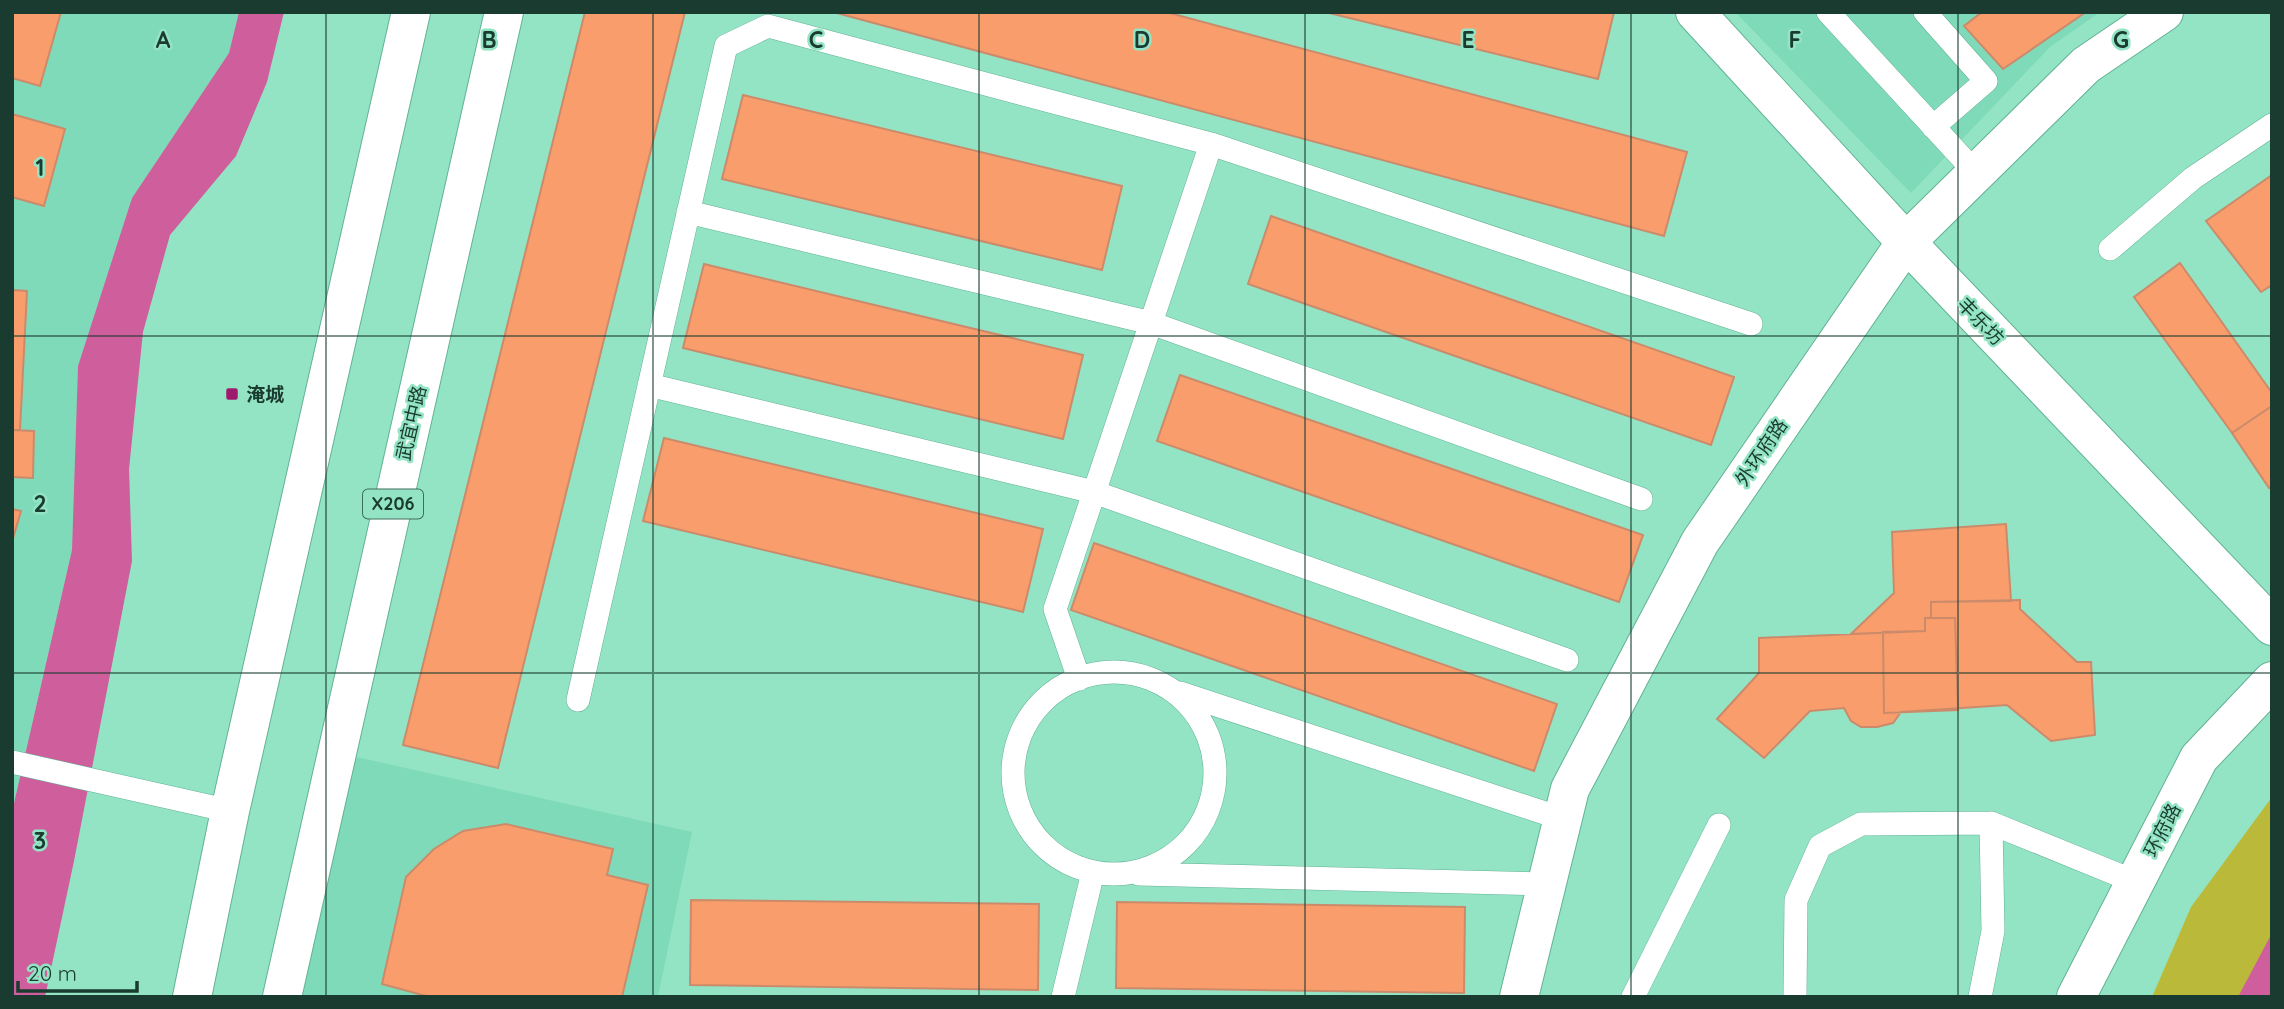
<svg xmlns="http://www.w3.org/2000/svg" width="2284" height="1009" font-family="Quicksand,'Noto Sans SC',sans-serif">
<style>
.built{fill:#7fdab9}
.green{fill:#bbb93a}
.water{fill:#ce5e9c}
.building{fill:#f99d6d;stroke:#cb8b6a;stroke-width:2}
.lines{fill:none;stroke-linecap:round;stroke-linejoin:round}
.service-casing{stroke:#62b295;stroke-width:24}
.tertiary-casing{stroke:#62b295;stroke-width:40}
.primary-casing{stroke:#62b295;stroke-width:40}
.service{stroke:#fff;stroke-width:23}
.tertiary{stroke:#fff;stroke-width:38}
.primary{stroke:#fff;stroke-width:38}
.grid{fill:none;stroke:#1a3b2f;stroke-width:2;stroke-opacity:0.55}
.poi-dot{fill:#9d1a6c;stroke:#93e4c5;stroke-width:2.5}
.labels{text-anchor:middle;stroke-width:5;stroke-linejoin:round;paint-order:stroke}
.shield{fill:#93e4c5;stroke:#3e6e5c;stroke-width:2}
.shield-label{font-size:18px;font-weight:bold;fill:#1a3b2f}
.street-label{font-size:19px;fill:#1a3b2f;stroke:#93e4c5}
.poi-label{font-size:19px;font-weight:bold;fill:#1a3b2f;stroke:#93e4c5;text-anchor:start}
.grid-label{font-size:23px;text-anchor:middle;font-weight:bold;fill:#1a3b2f;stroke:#93e4c5;stroke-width:5;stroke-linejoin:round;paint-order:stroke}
</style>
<rect width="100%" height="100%" fill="#93e4c5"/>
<path class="built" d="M 12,12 L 239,12 L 229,53 L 132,198 L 78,366 L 72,550 L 12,812 Z
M 1735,12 L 2100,12 L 2050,47 L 1911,193 Z
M 352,756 L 692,832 L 658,997 L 298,997 Z"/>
<path class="green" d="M 2272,797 L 2272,997 L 2152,997 L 2191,907 Z"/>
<path class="water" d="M 239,12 L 284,12 L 267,82 L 236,156 L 170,235 L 143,332 L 129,469 L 132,561 L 74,861 L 45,997 L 12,997 L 12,812 L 72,550 L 78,366 L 132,198 L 229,53 Z
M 2272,933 L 2272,997 L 2238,997 Z"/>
<path class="building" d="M 12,12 L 61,12 L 40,86 L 12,78 Z
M 585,12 L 685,12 L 498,768 L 403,745 Z
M 833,12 L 1166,12 L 1687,152 L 1664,236 Z
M 1325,12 L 1614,12 L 1598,79 Z
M 1982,12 L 2086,12 L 2003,69 L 1964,26 Z
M 743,95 L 1122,186 L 1102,270 L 722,179 Z
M 12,114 L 65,129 L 44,206 L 12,197 Z
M 2272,175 L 2272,285 L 2261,292 L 2206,221 Z
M 1271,216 L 1734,377 L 1711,445 L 1248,284 Z
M 2180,263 L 2272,393 L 2272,406 L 2232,433 L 2134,297 Z
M 704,264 L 1083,355 L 1063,439 L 683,348 Z
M 12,290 L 27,291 L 20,430 L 12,430 Z
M 1180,375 L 1643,535 L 1619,602 L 1157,441 Z
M 2272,406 L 2272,486 L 2269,488 L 2232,433 Z
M 12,430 L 34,431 L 33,478 L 12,477 Z
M 664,438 L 1043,529 L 1023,612 L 643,521 Z
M 12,509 L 21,511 L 12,542 Z
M 2006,524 L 2011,601 L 1931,602 L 1931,618 L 1925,618 L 1925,631 L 1851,634 L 1894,593 L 1892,532 Z
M 1094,543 L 1557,704 L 1534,771 L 1071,610 Z
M 2020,600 L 2020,609 L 2077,662 L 2091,662 L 2095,735 L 2051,741 L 2007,705 L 1901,712 L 1893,723 L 1877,727 L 1861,727 L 1851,721 L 1844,708 L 1810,711 L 1764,758 L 1717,719 L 1759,673 L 1759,638 L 1925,631 L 1925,618 L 1931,618 L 1931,602 Z
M 1925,618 L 1955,618 L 1958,710 L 1884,713 L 1883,632 L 1925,631 Z
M 506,824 L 613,849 L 607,875 L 648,885 L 622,997 L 430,997 L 382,984 L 406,877 L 434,849 L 463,831 Z
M 691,900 L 1039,904 L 1038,990 L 690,985 Z
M 1117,902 L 1465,907 L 1464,993 L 1116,988 Z"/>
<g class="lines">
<g class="service-casing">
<path id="service" d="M 1828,12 L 1976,173
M 1925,12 L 1986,81 L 1933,127
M 688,212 L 1151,323 L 1641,499
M 2110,249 L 2193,178 L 2272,125
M 649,385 L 1094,492 L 1567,660
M1013 773a101 101 0 1 1 202 0a101 101 0 1 1-202 0Z
M 1079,679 L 1055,609 L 1211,144
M 1180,693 L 1563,819
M 578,700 L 726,46 L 768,26 L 1211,144 L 1751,324
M 12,762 L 230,811
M 1139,874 L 1547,884
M 1063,997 L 1093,872
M 1633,997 L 1719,825
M 1795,997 L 1796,900 L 1820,846 L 1861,824 L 1991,823 L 2136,882
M 1980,997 L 1993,931 L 1991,823"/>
</g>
<g class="tertiary-casing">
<path id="tertiary" d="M 1695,12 L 1906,242 L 2272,626
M 1519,997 L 1570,789 L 1700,542 L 1906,242 L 2086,65 L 2164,12
M 2076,997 L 2199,758 L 2272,681"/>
</g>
<g class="primary-casing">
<path id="primary" d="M 192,997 L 230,811 L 411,12
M 282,997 L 504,12"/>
</g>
<use href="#service" class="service"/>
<use href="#tertiary" class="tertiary"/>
<use href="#primary" class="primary"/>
</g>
<path class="grid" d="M 326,12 L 326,997M 653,12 L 653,997M 979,12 L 979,997M 1305,12 L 1305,997M 1631,12 L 1631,997M 1958,12 L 1958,997M 12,336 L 2272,336M 12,673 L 2272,673"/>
<rect class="poi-dot" x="225" y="387" width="14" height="14" rx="3.5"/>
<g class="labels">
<rect class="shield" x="363" y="489.5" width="60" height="29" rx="5"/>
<g class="shield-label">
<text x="393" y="510">X206</text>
</g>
<g class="street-label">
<text transform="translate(1981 321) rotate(46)" y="7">丰乐坊</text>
<text transform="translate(411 423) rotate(-77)" y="7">武宜中路</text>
<text transform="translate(1761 452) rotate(-56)" y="7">外环府路</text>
<text transform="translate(2162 830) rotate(-63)" y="7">环府路</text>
</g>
<g class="poi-label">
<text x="246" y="401">淹城</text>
</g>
</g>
<g class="grid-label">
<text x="163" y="48">A</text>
<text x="489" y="48">B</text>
<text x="816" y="48">C</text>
<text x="1142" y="48">D</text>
<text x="1468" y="48">E</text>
<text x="1795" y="48">F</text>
<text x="2121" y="48">G</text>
<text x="40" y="176">1</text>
<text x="40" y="512">2</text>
<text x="40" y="849">3</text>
</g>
<rect width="2284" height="1009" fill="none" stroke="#1a3b2f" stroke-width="28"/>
<path d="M18 981v10h119v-10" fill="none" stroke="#1a3b2f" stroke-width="3.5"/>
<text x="28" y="981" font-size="21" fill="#1a3b2f" stroke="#93e4c5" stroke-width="5" paint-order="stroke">20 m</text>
</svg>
